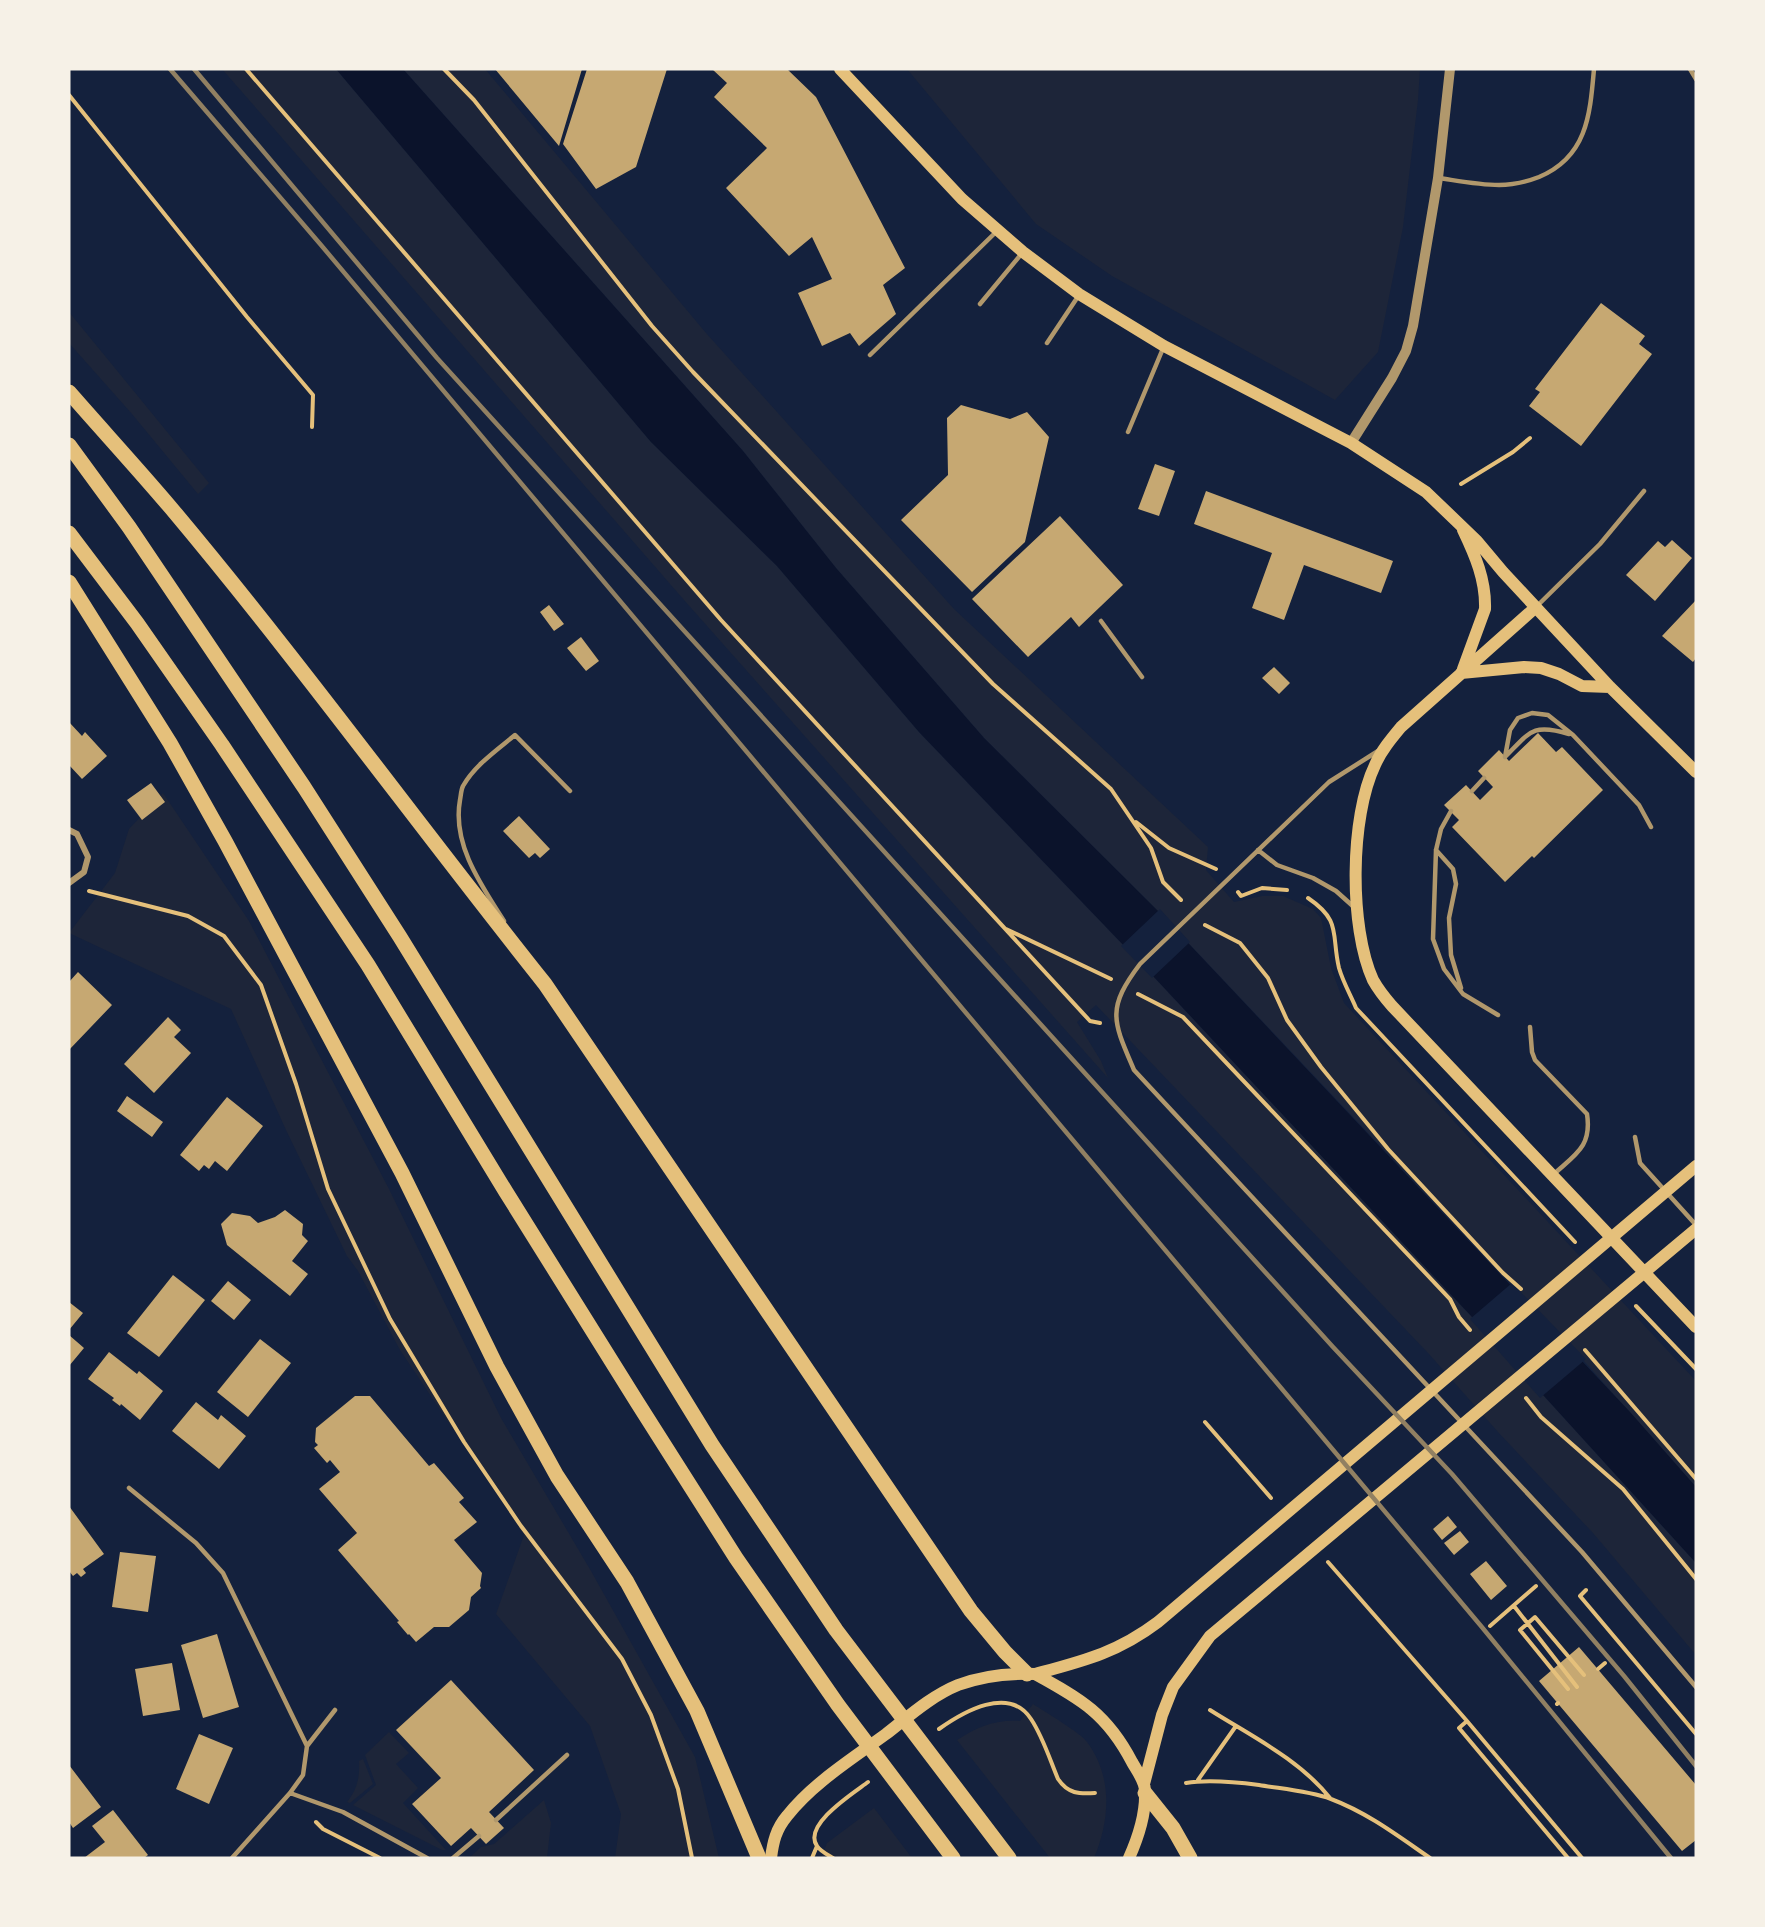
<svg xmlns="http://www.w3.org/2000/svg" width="1765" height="1927" font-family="'PT Sans Narrow',sans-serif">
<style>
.green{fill:#1d2539}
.water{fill:#0b132b}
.pier{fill:#14213d}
.building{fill:#c6a872}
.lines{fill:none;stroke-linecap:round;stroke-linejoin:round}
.path{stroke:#e5c07b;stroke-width:4}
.service{stroke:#b1986c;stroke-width:4.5}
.minor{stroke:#b1986c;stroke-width:6}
.tertiary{stroke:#b1986c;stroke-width:10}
.secondary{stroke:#e5c07b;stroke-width:12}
.primary{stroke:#e5c07b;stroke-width:15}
.rail{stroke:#918062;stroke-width:4.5}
</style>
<rect width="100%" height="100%" fill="#14213d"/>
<path class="green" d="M 222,69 L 336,69 L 651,442 L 777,566 L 919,732 L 1153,976 L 1472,1317 L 1696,1563 L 1696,1655 L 1593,1533 L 1498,1432 L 1429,1354 L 1096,1005 L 1077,1022 L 1101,1061 L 1108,1078 L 684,600 Z
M 403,69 L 485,69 L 706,333 L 954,609 L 1208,847 L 1206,870 L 1234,902 L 1262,896 L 1283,896 L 1313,909 L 1321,918 L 1331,968 L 1344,1003 L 1696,1381 L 1696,1487 L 1584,1361 L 1158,911 L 984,738 L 836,568 L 743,451 Z
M 907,69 L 1420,69 L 1418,100 L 1403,227 L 1378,352 L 1335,400 L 1112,276 L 1036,224 Z
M 69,312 L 209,483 L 198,494 L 132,414 L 69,343 Z
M 163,793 L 249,921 L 389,1189 L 501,1418 L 591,1571 L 695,1757 L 719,1858 L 615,1858 L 621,1814 L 590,1726 L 496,1614 L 524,1535 L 400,1350 L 358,1271 L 347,1256 L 286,1130 L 231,1009 L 69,933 L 115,873 L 129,829 Z
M 1033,1704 C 1045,1712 1081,1733 1087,1742 C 1113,1777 1110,1820 1094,1858 L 1050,1858 L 957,1740 C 977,1727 996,1719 1020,1721 Z
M 389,1732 L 409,1753 L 396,1764 L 418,1788 L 403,1803 L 446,1850 L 442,1850 L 353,1805 L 376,1785 L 365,1755 Z
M 363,1759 L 373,1784 L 350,1803 L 347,1802 C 357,1790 360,1777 359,1761 Z
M 544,1800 L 551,1823 L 547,1858 L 469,1858 L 481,1847 L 494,1844 Z
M 874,1808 L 912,1858 L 821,1858 L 827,1843 Z"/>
<path class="water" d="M 336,69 L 403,69 L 743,451 L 836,568 L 984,738 L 1158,911 L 1630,1412 L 1696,1487 L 1696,1563 L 1472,1317 L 1153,976 L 919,732 L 777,566 L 651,442 Z"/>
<path class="pier" d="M 1160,909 L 1190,942 L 1152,978 L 1121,946 Z
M 1512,1283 L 1586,1359 L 1540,1398 L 1470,1319 Z"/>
<path class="building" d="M 495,69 L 582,69 L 559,146 Z
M 587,69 L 667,69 L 636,167 L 596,189 L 563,144 Z
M 712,69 L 787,69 L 816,97 L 905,268 L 883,285 L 896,314 L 859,346 L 850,333 L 822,346 L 798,293 L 832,279 L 812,237 L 789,256 L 726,188 L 767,148 L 714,97 L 727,83 Z
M 1601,303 L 1645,336 L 1639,344 L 1652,354 L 1581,446 L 1529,406 L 1540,392 L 1535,389 Z
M 961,405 L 1010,419 L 1027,412 L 1049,437 L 1025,542 L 972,592 L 901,520 L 948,475 L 947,418 Z
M 1155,464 L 1175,471 L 1159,516 L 1138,509 Z
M 1206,491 L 1393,561 L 1381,593 L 1304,565 L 1284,620 L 1252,608 L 1272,553 L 1194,524 Z
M 1060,516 L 1123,585 L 1079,627 L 1071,617 L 1028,657 L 972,599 Z
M 1672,540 L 1692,558 L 1655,601 L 1626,575 L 1658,541 L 1665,547 Z
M 1696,600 L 1696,658 L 1693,662 L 1662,636 Z
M 549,605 L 564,624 L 554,631 L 540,612 Z
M 581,637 L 599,661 L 586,671 L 567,648 Z
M 1274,667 L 1290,683 L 1279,694 L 1262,678 Z
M 69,722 L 82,736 L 85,732 L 107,756 L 82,779 L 69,765 Z
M 1538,733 L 1556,752 L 1562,747 L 1603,790 L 1534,858 L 1532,856 L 1505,882 L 1452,827 L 1459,820 L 1444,805 L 1466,785 L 1480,800 L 1493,787 L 1478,771 L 1499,750 L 1509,761 Z
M 151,783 L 165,802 L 142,820 L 127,800 Z
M 519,816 L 550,849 L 540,858 L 535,853 L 529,858 L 503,831 Z
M 78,972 L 112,1005 L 69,1050 L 69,982 Z
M 168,1017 L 181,1030 L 174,1037 L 191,1053 L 154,1093 L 124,1064 Z
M 127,1096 L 163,1122 L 152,1137 L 117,1111 Z
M 227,1097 L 263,1126 L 227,1171 L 215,1161 L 209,1169 L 204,1165 L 199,1171 L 180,1155 Z
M 285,1210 L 303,1224 L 302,1235 L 308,1241 L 292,1261 L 308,1274 L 290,1296 L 227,1245 L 221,1224 L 232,1213 L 250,1216 L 258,1223 L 275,1217 Z
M 173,1275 L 205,1300 L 159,1357 L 127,1333 Z
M 228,1281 L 251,1300 L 234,1320 L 211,1301 Z
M 69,1302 L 83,1313 L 69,1330 Z
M 69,1335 L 84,1348 L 69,1366 Z
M 260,1339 L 291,1363 L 248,1417 L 217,1392 Z
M 109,1352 L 137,1374 L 139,1371 L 163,1391 L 140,1420 L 121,1404 L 120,1406 L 112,1400 L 114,1398 L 88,1379 Z
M 355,1396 L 370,1396 L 429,1466 L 434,1463 L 464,1498 L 459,1502 L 477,1522 L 454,1540 L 482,1573 L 480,1586 L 481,1588 L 471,1597 L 469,1610 L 449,1627 L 434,1627 L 416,1642 L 409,1634 L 408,1635 L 397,1622 L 399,1621 L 338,1550 L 357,1533 L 319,1489 L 340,1472 L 330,1460 L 327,1463 L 314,1448 L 318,1445 L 315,1442 L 316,1428 Z
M 196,1402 L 218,1420 L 221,1415 L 246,1436 L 219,1469 L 172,1431 Z
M 69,1506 L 104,1554 L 83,1569 L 86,1573 L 81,1577 L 77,1573 L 73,1576 L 69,1571 Z
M 1448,1516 L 1457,1527 L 1442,1540 L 1433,1529 Z
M 1460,1531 L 1469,1542 L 1454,1555 L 1444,1543 Z
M 120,1552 L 156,1556 L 148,1612 L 112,1607 Z
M 1486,1561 L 1507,1586 L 1491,1600 L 1470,1574 Z
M 217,1634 L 239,1707 L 203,1718 L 181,1645 Z
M 1579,1647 L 1696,1785 L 1696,1840 L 1682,1851 L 1539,1681 Z
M 172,1663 L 180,1710 L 143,1716 L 135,1669 Z
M 451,1680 L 534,1770 L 489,1812 L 504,1828 L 486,1844 L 471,1828 L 451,1846 L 412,1804 L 441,1778 L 396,1730 Z
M 199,1734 L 233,1748 L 209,1804 L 176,1789 Z
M 69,1765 L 101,1807 L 73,1828 L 69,1822 Z
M 113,1810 L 148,1855 L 144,1858 L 84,1858 L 105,1842 L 92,1826 Z"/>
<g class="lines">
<path class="path" d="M 246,69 L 721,620 L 1090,1021 L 1100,1023
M 444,69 L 474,100 L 652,326 L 693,372 L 993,684 L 1111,789 L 1151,848 L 1163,882 L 1181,900
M 69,95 L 247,317 L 313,395 L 312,427
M 1461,484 L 1513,452 L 1530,438
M 1136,822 L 1169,848 L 1216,869
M 89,891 L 188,916 L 224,936 L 261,985 L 296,1084 L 328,1189 L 390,1319 L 464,1442 L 521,1526 L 622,1659 L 651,1715 L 678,1789 L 692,1858
M 1238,892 L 1241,896 L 1262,888 L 1287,890
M 1308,898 C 1342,921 1331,934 1339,968 C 1343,982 1351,996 1356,1008 L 1575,1242
M 1205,925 L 1240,943 L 1268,978 L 1287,1020 L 1321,1067 L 1388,1149 L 1503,1273 L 1521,1289
M 1006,929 L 1111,979
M 1138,994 L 1183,1017 L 1450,1299 L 1459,1317 L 1470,1330
M 1636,1306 L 1696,1369
M 1585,1350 L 1696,1479
M 1526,1398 L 1541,1417 L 1623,1489 L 1696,1579
M 1205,1422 L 1271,1498
M 1328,1562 L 1467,1721 L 1582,1858
M 1586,1590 L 1580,1596 L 1696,1734
M 1514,1606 L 1577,1687
M 1490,1626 L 1536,1586
M 1598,1669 L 1605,1663
M 1568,1689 L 1520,1630 L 1535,1617 L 1584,1675
M 1557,1704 L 1558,1703
M 1210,1710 C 1251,1736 1299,1759 1330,1798
M 1467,1721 L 1459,1728 L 1568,1858
M 939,1729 C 963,1712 1009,1685 1031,1719 C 1043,1737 1050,1760 1058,1779 C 1068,1794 1079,1794 1095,1793
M 1198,1780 L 1236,1726
M 1186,1783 C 1209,1779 1236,1782 1259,1785 C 1283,1789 1309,1791 1331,1799 C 1368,1813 1398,1836 1430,1858
M 316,1822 L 323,1829 L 380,1858
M 812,1858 L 817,1846
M 833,1858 C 828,1855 820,1851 817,1846 C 802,1825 855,1792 868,1782"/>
<path class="service" d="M 1690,69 L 1696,79
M 1439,178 C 1459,181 1479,185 1499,185 C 1513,185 1526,182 1539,177 C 1587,157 1590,115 1594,69
M 980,304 L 1023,252
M 1047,343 L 1079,295
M 870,355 L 997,231
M 1128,432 L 1164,346
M 1536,607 L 1600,544 L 1644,491
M 1101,621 L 1142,677
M 1378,751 L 1329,782 L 1140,964 C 1106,1009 1113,1021 1134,1070 L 1582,1552 L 1696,1687
M 1505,757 L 1510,730 L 1518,718 L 1532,713 L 1548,715 L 1573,735 L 1639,805 L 1651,827
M 1505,757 C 1530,732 1532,723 1569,734
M 1472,791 L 1484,778
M 1451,811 L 1441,829 L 1436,850 L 1433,939 L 1444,969 L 1463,994 L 1498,1015
M 1258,850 L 1277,865 L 1313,878 L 1336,891 L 1355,908
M 1436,850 L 1453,869 L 1456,884 L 1449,918 L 1451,955 L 1461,988
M 504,921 C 481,885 452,844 460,800 C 461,795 461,790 463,786 C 475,765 497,750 515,735 L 570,791
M 1530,1027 L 1532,1052 L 1535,1060 L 1587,1114 C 1592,1146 1576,1154 1554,1174
M 1635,1137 L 1640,1163 L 1696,1225
M 129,1488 L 196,1543 L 223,1573 L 307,1746
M 290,1793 L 343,1812 L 427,1858
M 496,1820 L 567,1755
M 232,1858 L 290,1793 L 303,1775 L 307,1746 L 335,1710
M 453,1858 L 479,1836"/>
<path class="minor" d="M 69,830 L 77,834 L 88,857 L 84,872 L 69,883"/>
<path class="tertiary" d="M 1351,443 L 1392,378 L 1406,351 L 1413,326 L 1438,178 L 1450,69"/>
<path class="secondary" d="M 840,69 L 962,199 L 1023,252 L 1079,294 L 1164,346 L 1351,443 L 1426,492 L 1477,541 L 1503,572 L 1610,687 L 1696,772
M 1463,530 C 1475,555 1486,580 1485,609 L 1463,669
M 1536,607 L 1401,727 C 1391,739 1381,751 1375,765 C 1350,817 1349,927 1373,980 C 1378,989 1385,998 1392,1006 L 1696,1327
M 1461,673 L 1524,667 L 1541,668 L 1559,674 L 1582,686 L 1610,687
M 1035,1674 C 1083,1661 1117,1653 1158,1622 L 1696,1166
M 1144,1784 L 1162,1715 L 1173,1687 L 1210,1636 L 1696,1229
M 771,1858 C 773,1842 776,1829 787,1816 C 813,1783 852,1759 886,1734 C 908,1717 931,1696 958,1685 C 982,1676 1009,1673 1035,1674 C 1081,1699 1107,1714 1132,1762 C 1137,1771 1145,1781 1145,1791 C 1146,1813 1138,1838 1129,1858"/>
<path class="primary" d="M 69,392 C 103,431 138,469 171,508 C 301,663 419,826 545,984 L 971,1611 L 1005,1652 L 1027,1674
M 69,445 L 129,527 L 304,787 L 400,937 L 712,1445 L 836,1630 L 1009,1858
M 69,533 L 137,623 L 222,745 L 368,965 L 506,1192 L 637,1402 L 736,1558 L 838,1705 L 953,1858
M 69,582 L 170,743 L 225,841 L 402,1173 L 497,1367 L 557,1476 L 627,1582 L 697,1711 L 759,1858
M 1145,1793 L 1173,1828 L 1190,1858"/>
<path class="rail" d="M 170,69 L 321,245 L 1481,1626 L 1671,1858
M 194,69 L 437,358 L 1333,1347 L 1452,1474 L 1624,1676 L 1696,1766"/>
</g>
<rect width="1765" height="1927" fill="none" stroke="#f6f1e7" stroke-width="141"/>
</svg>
